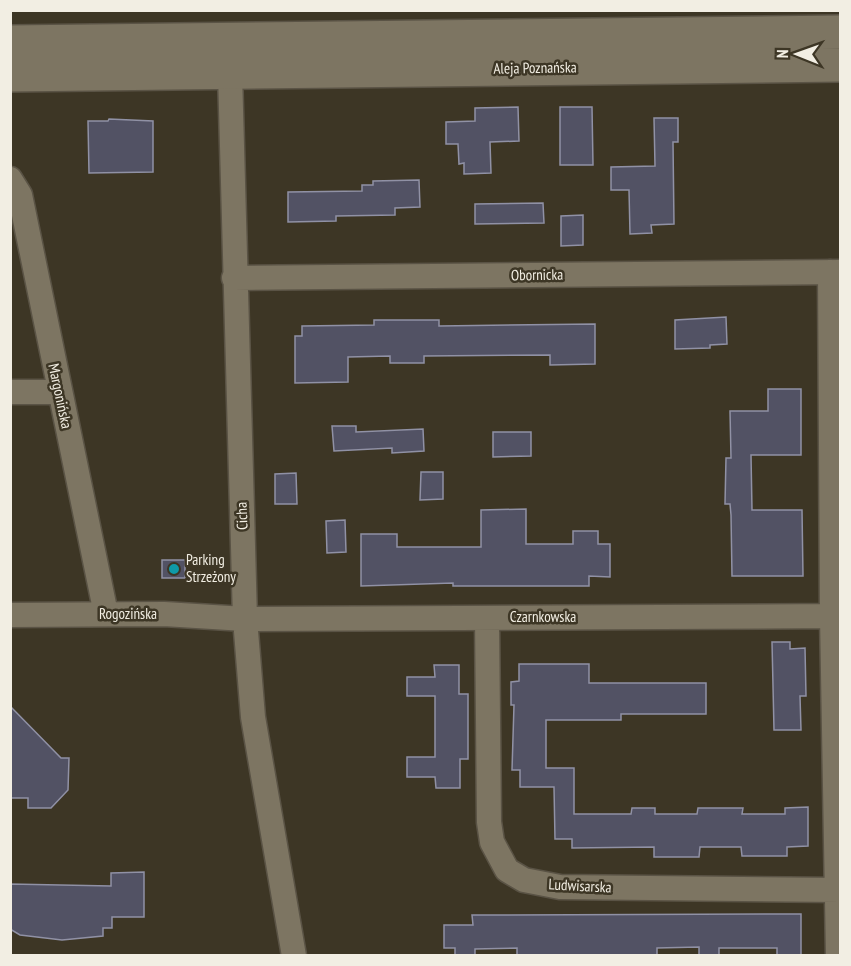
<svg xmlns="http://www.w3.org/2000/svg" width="851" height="966" font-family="'PT Sans Narrow',sans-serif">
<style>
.building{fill:#525264;stroke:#9091a5;stroke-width:1.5}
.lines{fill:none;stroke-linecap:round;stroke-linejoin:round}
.street-casing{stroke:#5a5345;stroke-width:27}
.secondary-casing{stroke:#5a5345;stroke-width:36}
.street{stroke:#7d7562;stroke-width:24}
.secondary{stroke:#7d7562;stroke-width:33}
.culture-dot{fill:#0f9aa8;stroke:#3d3625;stroke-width:2}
.labels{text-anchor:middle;stroke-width:5;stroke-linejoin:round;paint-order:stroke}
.street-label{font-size:15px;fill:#f2eee3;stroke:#3d3625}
.poi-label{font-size:15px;fill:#f2eee3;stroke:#3d3625;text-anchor:start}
</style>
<rect width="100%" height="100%" fill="#3d3625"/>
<path class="building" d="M 518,107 L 519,141 L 490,142 L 491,173 L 464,174 L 464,163 L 459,164 L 458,144 L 446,144 L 446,122 L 475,121 L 475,108 Z
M 560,107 L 592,107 L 593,165 L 560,165 Z
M 654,118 L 678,118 L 678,142 L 673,142 L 674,224 L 651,225 L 652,233 L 630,234 L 629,190 L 611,190 L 611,167 L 655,166 Z
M 109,119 L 153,121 L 153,172 L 89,173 L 88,121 L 108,121 Z
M 419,180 L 420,207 L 395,208 L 395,215 L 336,216 L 336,221 L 288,222 L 288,192 L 362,191 L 362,185 L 373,185 L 373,181 Z
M 543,203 L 544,223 L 475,224 L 475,204 Z
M 583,215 L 583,245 L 561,246 L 561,216 Z
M 726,317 L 727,344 L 710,345 L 710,348 L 675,349 L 675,320 Z
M 374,320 L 439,320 L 439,326 L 595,324 L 595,364 L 550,365 L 550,355 L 424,356 L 424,363 L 390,363 L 390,356 L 348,357 L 348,382 L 295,383 L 295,336 L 302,336 L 302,326 L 374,325 Z
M 768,389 L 801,389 L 801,455 L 751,455 L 752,510 L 802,510 L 803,576 L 732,576 L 731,515 L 730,504 L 725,504 L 726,458 L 731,458 L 730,411 L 768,411 Z
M 332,426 L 356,426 L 356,432 L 423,429 L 424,451 L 392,453 L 392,448 L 334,451 Z
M 493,432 L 531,432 L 531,456 L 493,457 Z
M 421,472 L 443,472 L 443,499 L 420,500 Z
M 296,473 L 297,504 L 275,504 L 275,474 Z
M 526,509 L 526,544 L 573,544 L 573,531 L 598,531 L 598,544 L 610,544 L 610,577 L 589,576 L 589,586 L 453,586 L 453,583 L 361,586 L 361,534 L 397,534 L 397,547 L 481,547 L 481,510 Z
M 345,520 L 346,552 L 327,553 L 326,521 Z
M 162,560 L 185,560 L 185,578 L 162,578 Z
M 772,642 L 790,642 L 790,649 L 805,648 L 806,696 L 800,696 L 801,730 L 774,730 Z
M 519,664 L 589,664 L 589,683 L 706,683 L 706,714 L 621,714 L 621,720 L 546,720 L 546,768 L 574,768 L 574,814 L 631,814 L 632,808 L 655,808 L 655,814 L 697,814 L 698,808 L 743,808 L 742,814 L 785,814 L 785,808 L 808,807 L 808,846 L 787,847 L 787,856 L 742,856 L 741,847 L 700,847 L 699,857 L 654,857 L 654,847 L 572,848 L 572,839 L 555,839 L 554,787 L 520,787 L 520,770 L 512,770 L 514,705 L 511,705 L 511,682 L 519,681 Z
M 434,665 L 459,665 L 459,694 L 468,694 L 468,759 L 460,759 L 460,788 L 436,788 L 435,777 L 407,777 L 407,757 L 435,757 L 435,696 L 407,696 L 407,677 L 435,677 Z
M 10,706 L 61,758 L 69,758 L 68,790 L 51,808 L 28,808 L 28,798 L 10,798 Z
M 144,872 L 144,917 L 112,917 L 112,928 L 103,928 L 103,936 L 62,940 L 20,935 L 10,929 L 10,884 L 111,886 L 111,873 Z
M 801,914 L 801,956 L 777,956 L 777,948 L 719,948 L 719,956 L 699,956 L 699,947 L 657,948 L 657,956 L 517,956 L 517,948 L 475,949 L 475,956 L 455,956 L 455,948 L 444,948 L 444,925 L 473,925 L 472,915 Z"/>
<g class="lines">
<g class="street-casing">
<path id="street" d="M 230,73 L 245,619 L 253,717 L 294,956
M 10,179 L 20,195 L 106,614
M 830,272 L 832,616 L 838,956
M 234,278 L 840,272
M 10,392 L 59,392
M 10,615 L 164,614 L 245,619 L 840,616
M 487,618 L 489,822 L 492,842 L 507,870 L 524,880 L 560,887 L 840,890"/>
</g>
<g class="secondary-casing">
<path id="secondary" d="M 10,42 L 840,32
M 10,75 L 840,65"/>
</g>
<use href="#street" class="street"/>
<use href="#secondary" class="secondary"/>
</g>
<circle class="culture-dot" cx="174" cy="569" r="6"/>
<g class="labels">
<g class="street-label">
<text transform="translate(535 68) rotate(-1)" y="5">Aleja Poznańska</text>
<text transform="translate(537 275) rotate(-1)" y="5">Obornicka</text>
<text transform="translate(60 396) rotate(78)" y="5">Margonińska</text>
<text transform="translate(242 516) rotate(-92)" y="5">Cicha</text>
<text x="128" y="619">Rogozińska</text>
<text x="543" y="622">Czarnkowska</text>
<text transform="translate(580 886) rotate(3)" y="5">Ludwisarska</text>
</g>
<g class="poi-label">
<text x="186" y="565">Parking<tspan x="186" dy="17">Strzeżony</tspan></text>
</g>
</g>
<rect width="851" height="966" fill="none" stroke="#f2eee3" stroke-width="24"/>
<g transform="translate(797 54) rotate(271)" stroke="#3d3625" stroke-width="4.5" paint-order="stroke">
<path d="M0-4.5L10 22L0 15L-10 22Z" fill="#f2eee3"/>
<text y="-9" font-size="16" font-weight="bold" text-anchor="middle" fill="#f2eee3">N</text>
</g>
</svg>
